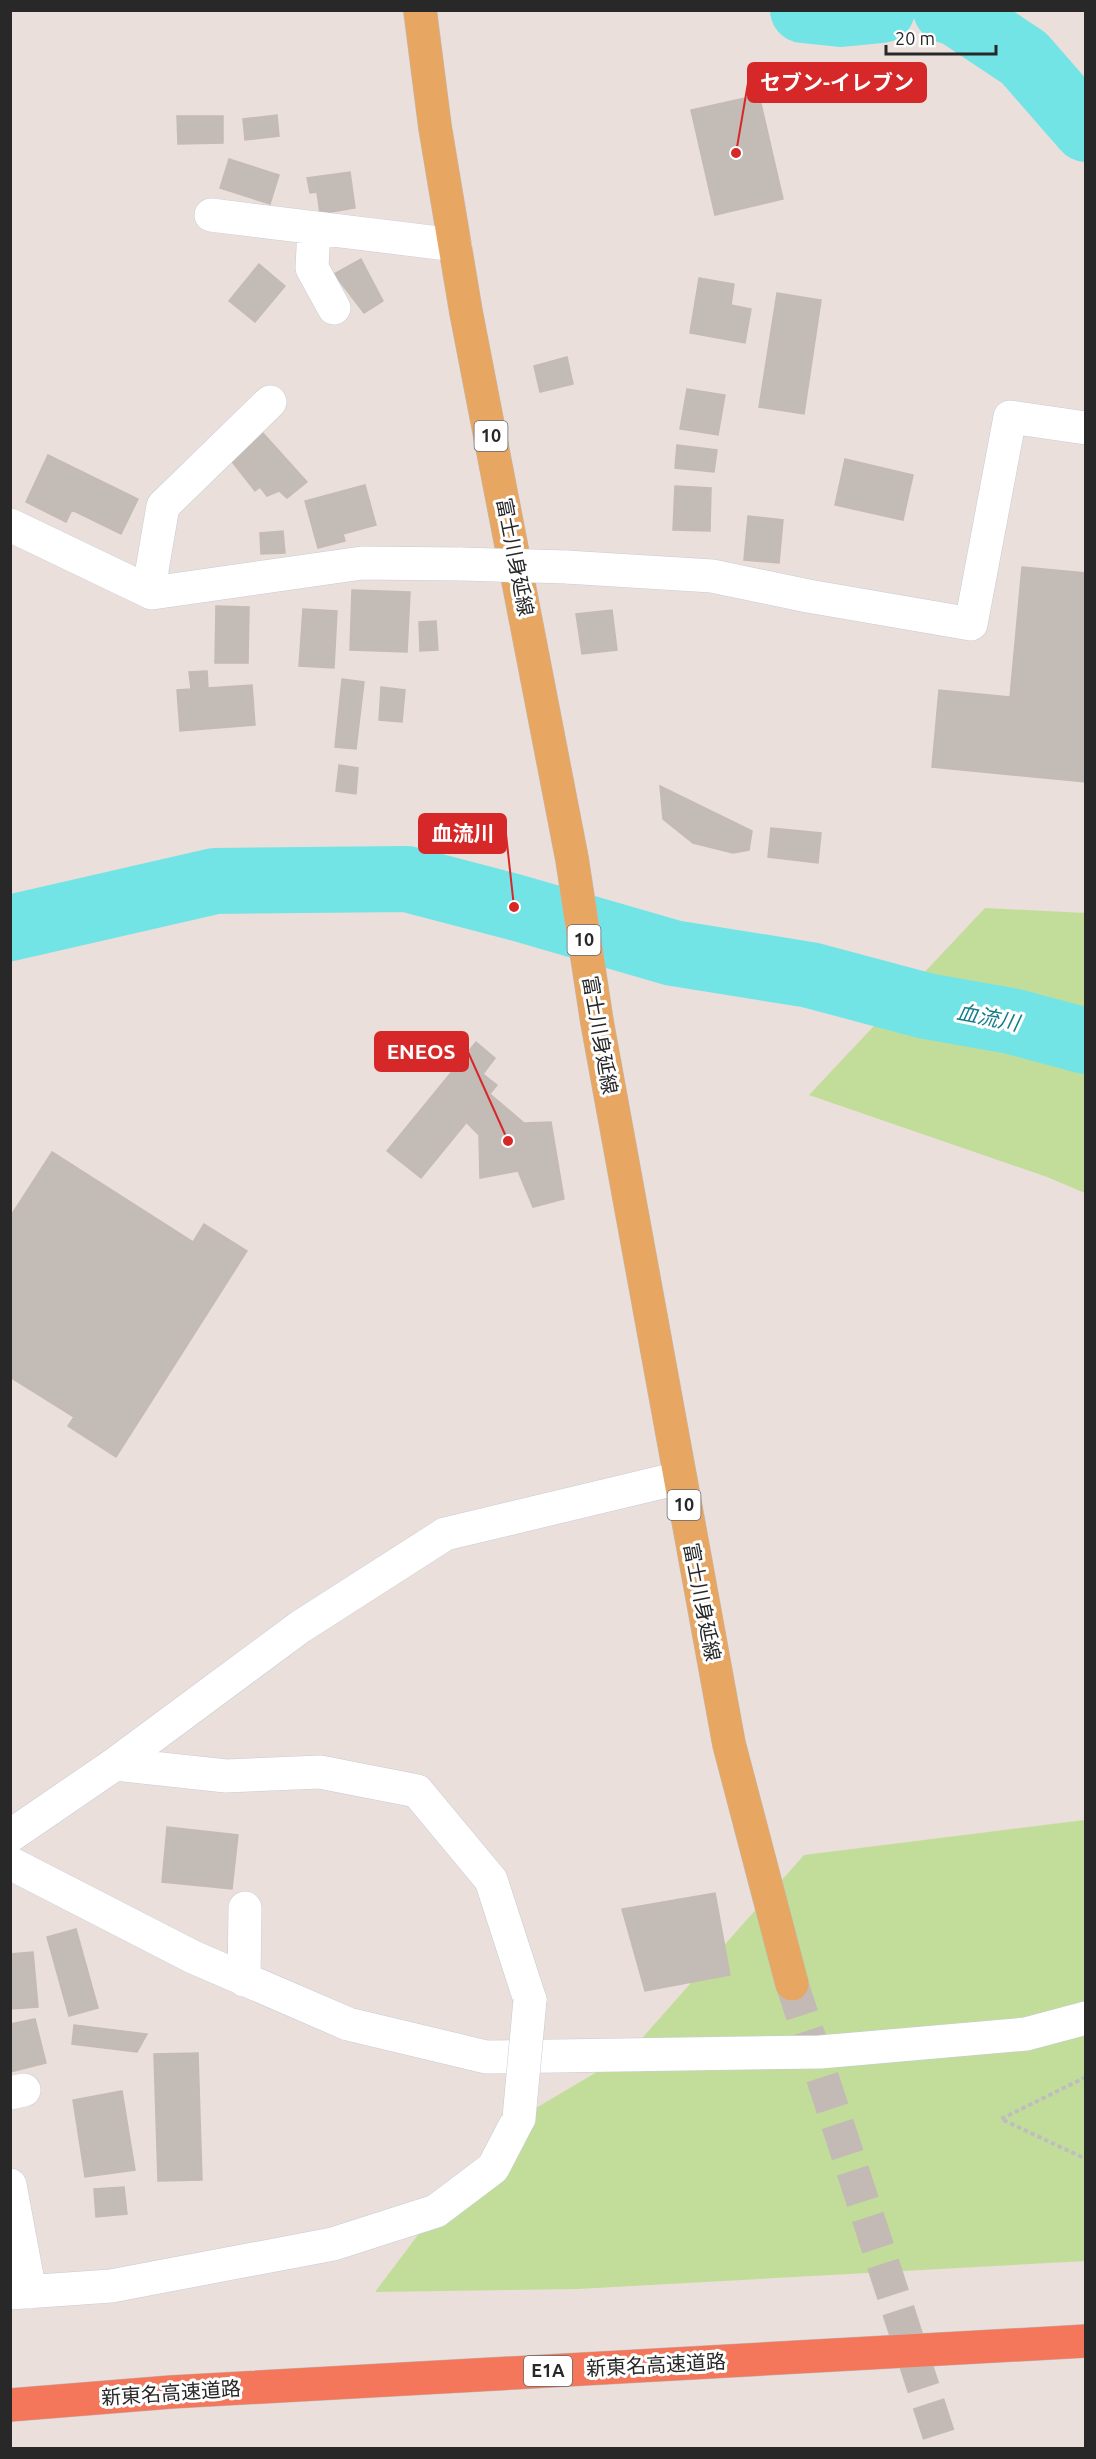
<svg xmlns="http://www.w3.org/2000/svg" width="1096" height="2459" font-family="Ubuntu,'Noto Sans JP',sans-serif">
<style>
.green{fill:#c2dd9a}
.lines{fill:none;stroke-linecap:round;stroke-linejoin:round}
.river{stroke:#73e4e6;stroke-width:66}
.building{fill:#c2bbb6;stroke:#c5bbb4;stroke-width:1.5}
.major-tunnel{stroke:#c3bab6;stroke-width:33;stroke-dasharray:33 16;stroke-linecap:butt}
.minor-casing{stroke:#c6ccd5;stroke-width:34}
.major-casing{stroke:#bebebe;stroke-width:34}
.path{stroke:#bebebe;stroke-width:4;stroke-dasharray:4.5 3;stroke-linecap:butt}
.minor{stroke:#fff;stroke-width:33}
.major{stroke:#e7a762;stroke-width:33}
.minor-bridge-casing{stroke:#c6ccd5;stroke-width:34;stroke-linecap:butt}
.highway-bridge-casing{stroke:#bebebe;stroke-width:34;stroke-linecap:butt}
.minor-bridge{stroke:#fff;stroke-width:33}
.highway-bridge{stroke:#f4775b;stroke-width:33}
.labels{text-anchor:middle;stroke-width:6;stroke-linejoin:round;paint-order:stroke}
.shield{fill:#fff;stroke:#686868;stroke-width:1.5}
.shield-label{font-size:18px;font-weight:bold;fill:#282828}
.street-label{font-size:20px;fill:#282828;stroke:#fff}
.water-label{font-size:21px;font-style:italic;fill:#157d89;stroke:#fff}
.leader{fill:none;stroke:#d62828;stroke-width:2}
.callout-dot{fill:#d62828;stroke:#fff;stroke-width:2}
.callout{fill:#d62828;stroke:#d62828;stroke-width:2}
.callout-label{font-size:21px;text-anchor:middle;font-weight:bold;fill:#fff}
</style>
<rect width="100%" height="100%" fill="#eadfda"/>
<path class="green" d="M 985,908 L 1085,913 L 1085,1193 L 1047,1177 L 809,1095 Z
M 1085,1820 L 1085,2261 L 578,2289 L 375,2292 L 436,2211 L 519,2118 L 629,2053 L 804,1855 Z"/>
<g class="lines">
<path class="river" d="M 803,10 L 841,14 L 882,10
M 946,10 L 958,14 L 1024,58 L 1086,129
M 10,928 L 215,881 L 407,879 L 514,907 L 673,953 L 810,975 L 926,1006 L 1011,1021 L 1086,1041"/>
</g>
<path class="building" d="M 759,95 L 783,199 L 715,215 L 691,110 Z
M 277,115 L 279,136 L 245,140 L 243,119 Z
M 177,116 L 223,116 L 223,143 L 178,144 Z
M 229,159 L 279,175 L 270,204 L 220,188 Z
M 350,172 L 355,208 L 320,214 L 317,192 L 310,193 L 307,178 Z
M 361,259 L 383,301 L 364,313 L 334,274 Z
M 259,264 L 285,286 L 255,322 L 229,301 Z
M 699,278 L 734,284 L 731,305 L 751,309 L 745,343 L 690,333 Z
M 777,293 L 821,300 L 804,414 L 759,407 Z
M 567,357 L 573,384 L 540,392 L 534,366 Z
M 687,389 L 725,395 L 718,435 L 680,429 Z
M 262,432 L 307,482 L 287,498 L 279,491 L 267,496 L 260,487 L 255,491 L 230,459 Z
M 677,445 L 717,450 L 714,472 L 675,468 Z
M 48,455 L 138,499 L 121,534 L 72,510 L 66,522 L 26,502 Z
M 845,459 L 913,475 L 903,520 L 835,505 Z
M 365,485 L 376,525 L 343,534 L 345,541 L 318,548 L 305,501 Z
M 675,486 L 711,488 L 710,531 L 673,530 Z
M 748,516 L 783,520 L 779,563 L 744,560 Z
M 283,531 L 285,553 L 261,554 L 260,533 Z
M 1022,567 L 1086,573 L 1086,782 L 932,767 L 939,690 L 1010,697 Z
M 352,590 L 410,592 L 407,652 L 350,650 Z
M 216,606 L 249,607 L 248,663 L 215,663 Z
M 303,609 L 337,611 L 334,668 L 299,666 Z
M 612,610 L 617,650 L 582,654 L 576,614 Z
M 436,621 L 438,650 L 420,651 L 419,622 Z
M 207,671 L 208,688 L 252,685 L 255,725 L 180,731 L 177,690 L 191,689 L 189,672 Z
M 342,679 L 364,682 L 356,749 L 335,747 Z
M 381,687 L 405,690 L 402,722 L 379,720 Z
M 339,765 L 358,768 L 356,794 L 336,791 Z
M 660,786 L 752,831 L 749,850 L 733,853 L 693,843 L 663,819 Z
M 771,828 L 821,833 L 818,863 L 768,857 Z
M 476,1042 L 495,1058 L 483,1074 L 497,1085 L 421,1178 L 387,1151 Z
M 490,1094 L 524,1123 L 551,1122 L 564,1199 L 533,1207 L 518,1171 L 480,1178 L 479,1135 L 466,1122 Z
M 52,1152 L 193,1242 L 204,1224 L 247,1251 L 116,1457 L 68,1426 L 74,1417 L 10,1377 L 10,1217 Z
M 167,1827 L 238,1835 L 232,1889 L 162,1882 Z
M 715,1893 L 730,1975 L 645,1991 L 622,1909 Z
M 76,1929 L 98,2008 L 69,2016 L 47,1937 Z
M 33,1952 L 38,2007 L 10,2009 L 10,1954 Z
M 35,2019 L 46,2063 L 10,2072 L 10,2024 Z
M 74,2025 L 147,2034 L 137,2052 L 72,2044 Z
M 198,2053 L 202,2180 L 158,2181 L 154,2054 Z
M 122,2091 L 135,2170 L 85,2177 L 73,2100 Z
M 124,2187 L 127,2214 L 96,2217 L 94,2189 Z"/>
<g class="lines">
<path class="major-tunnel" d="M 792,1984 L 943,2448"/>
<g class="minor-casing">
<path id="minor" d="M 211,215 L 455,245
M 314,228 L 312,268 L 334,308
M 10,525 L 152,593 L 152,570 L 163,506 L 270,402
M 566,567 L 712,576 L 808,596 L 971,624 L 1010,417 L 1086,428
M 152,593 L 362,563 L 462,564
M 115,1764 L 226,1776 L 320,1772 L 417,1791 L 491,1880 L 530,2000
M 10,1836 L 115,1764 L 300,1627 L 445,1534 L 679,1478
M 10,1863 L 193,1957 L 348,2024 L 486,2057 L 820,2052 L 1026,2034 L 1086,2018
M 244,1980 L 245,1908
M 10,2093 L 24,2090
M 10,2185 L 30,2292
M 10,2293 L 111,2286 L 333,2244 L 436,2211 L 493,2168 L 519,2118"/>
</g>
<g class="major-casing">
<path id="major" d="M 420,10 L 435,127 L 466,312 L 572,859 L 597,1022 L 729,1744 L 792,1984"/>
</g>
<path class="path" d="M 1086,2077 L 1001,2119 L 1086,2159"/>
<use href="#minor" class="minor"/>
<use href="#major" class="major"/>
<g class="minor-bridge-casing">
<path id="minor-bridge" d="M 462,564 L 566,567
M 519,2118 L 530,2000"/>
</g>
<g class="highway-bridge-casing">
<path id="highway-bridge" d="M 10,2405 L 171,2392 L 1086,2341"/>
</g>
<use href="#minor-bridge" class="minor-bridge"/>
<use href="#highway-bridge" class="highway-bridge"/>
</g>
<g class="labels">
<g class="shield">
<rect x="474.5" y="421" width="33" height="30" rx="4.5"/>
<rect x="567.5" y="925" width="33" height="30" rx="4.5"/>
<rect x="667.5" y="1490" width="33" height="30" rx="4.5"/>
<rect x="524" y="2356" width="48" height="30" rx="4.5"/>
</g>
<g class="shield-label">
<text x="491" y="442">10</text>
<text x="584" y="946">10</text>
<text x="684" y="1511">10</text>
<text x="548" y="2377">E1A</text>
</g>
<g class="street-label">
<text transform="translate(515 557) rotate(79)" y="7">富士川身延線</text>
<text transform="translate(600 1035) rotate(80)" y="7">富士川身延線</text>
<text transform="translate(702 1602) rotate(79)" y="7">富士川身延線</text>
<text transform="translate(656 2365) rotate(-3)" y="7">新東名高速道路</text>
<text transform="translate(171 2393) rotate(-4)" y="7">新東名高速道路</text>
</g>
<g class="water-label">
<text transform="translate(988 1018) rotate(11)" y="7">血流川</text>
</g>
</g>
<path class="leader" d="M736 153L748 83M514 907L506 834M508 1141L468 1052"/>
<g class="callout-dot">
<circle cx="736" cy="153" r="6"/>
<circle cx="514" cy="907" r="6"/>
<circle cx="508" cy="1141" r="6"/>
</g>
<g class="callout">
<rect x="748" y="63" width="178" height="39" rx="6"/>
<rect x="419" y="814" width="87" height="39" rx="6"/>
<rect x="375" y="1032" width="93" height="39" rx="6"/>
</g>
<g class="callout-label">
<text x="837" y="90">セブン-イレブン</text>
<text x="463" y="841">血流川</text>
<text x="421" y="1059">ENEOS</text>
</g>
<rect width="1096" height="2459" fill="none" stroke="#282828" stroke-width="24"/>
<path d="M886 45v9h110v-9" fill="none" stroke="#282828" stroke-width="3"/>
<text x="895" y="45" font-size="18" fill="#282828" stroke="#ffffff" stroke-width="4.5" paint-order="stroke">20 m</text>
</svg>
